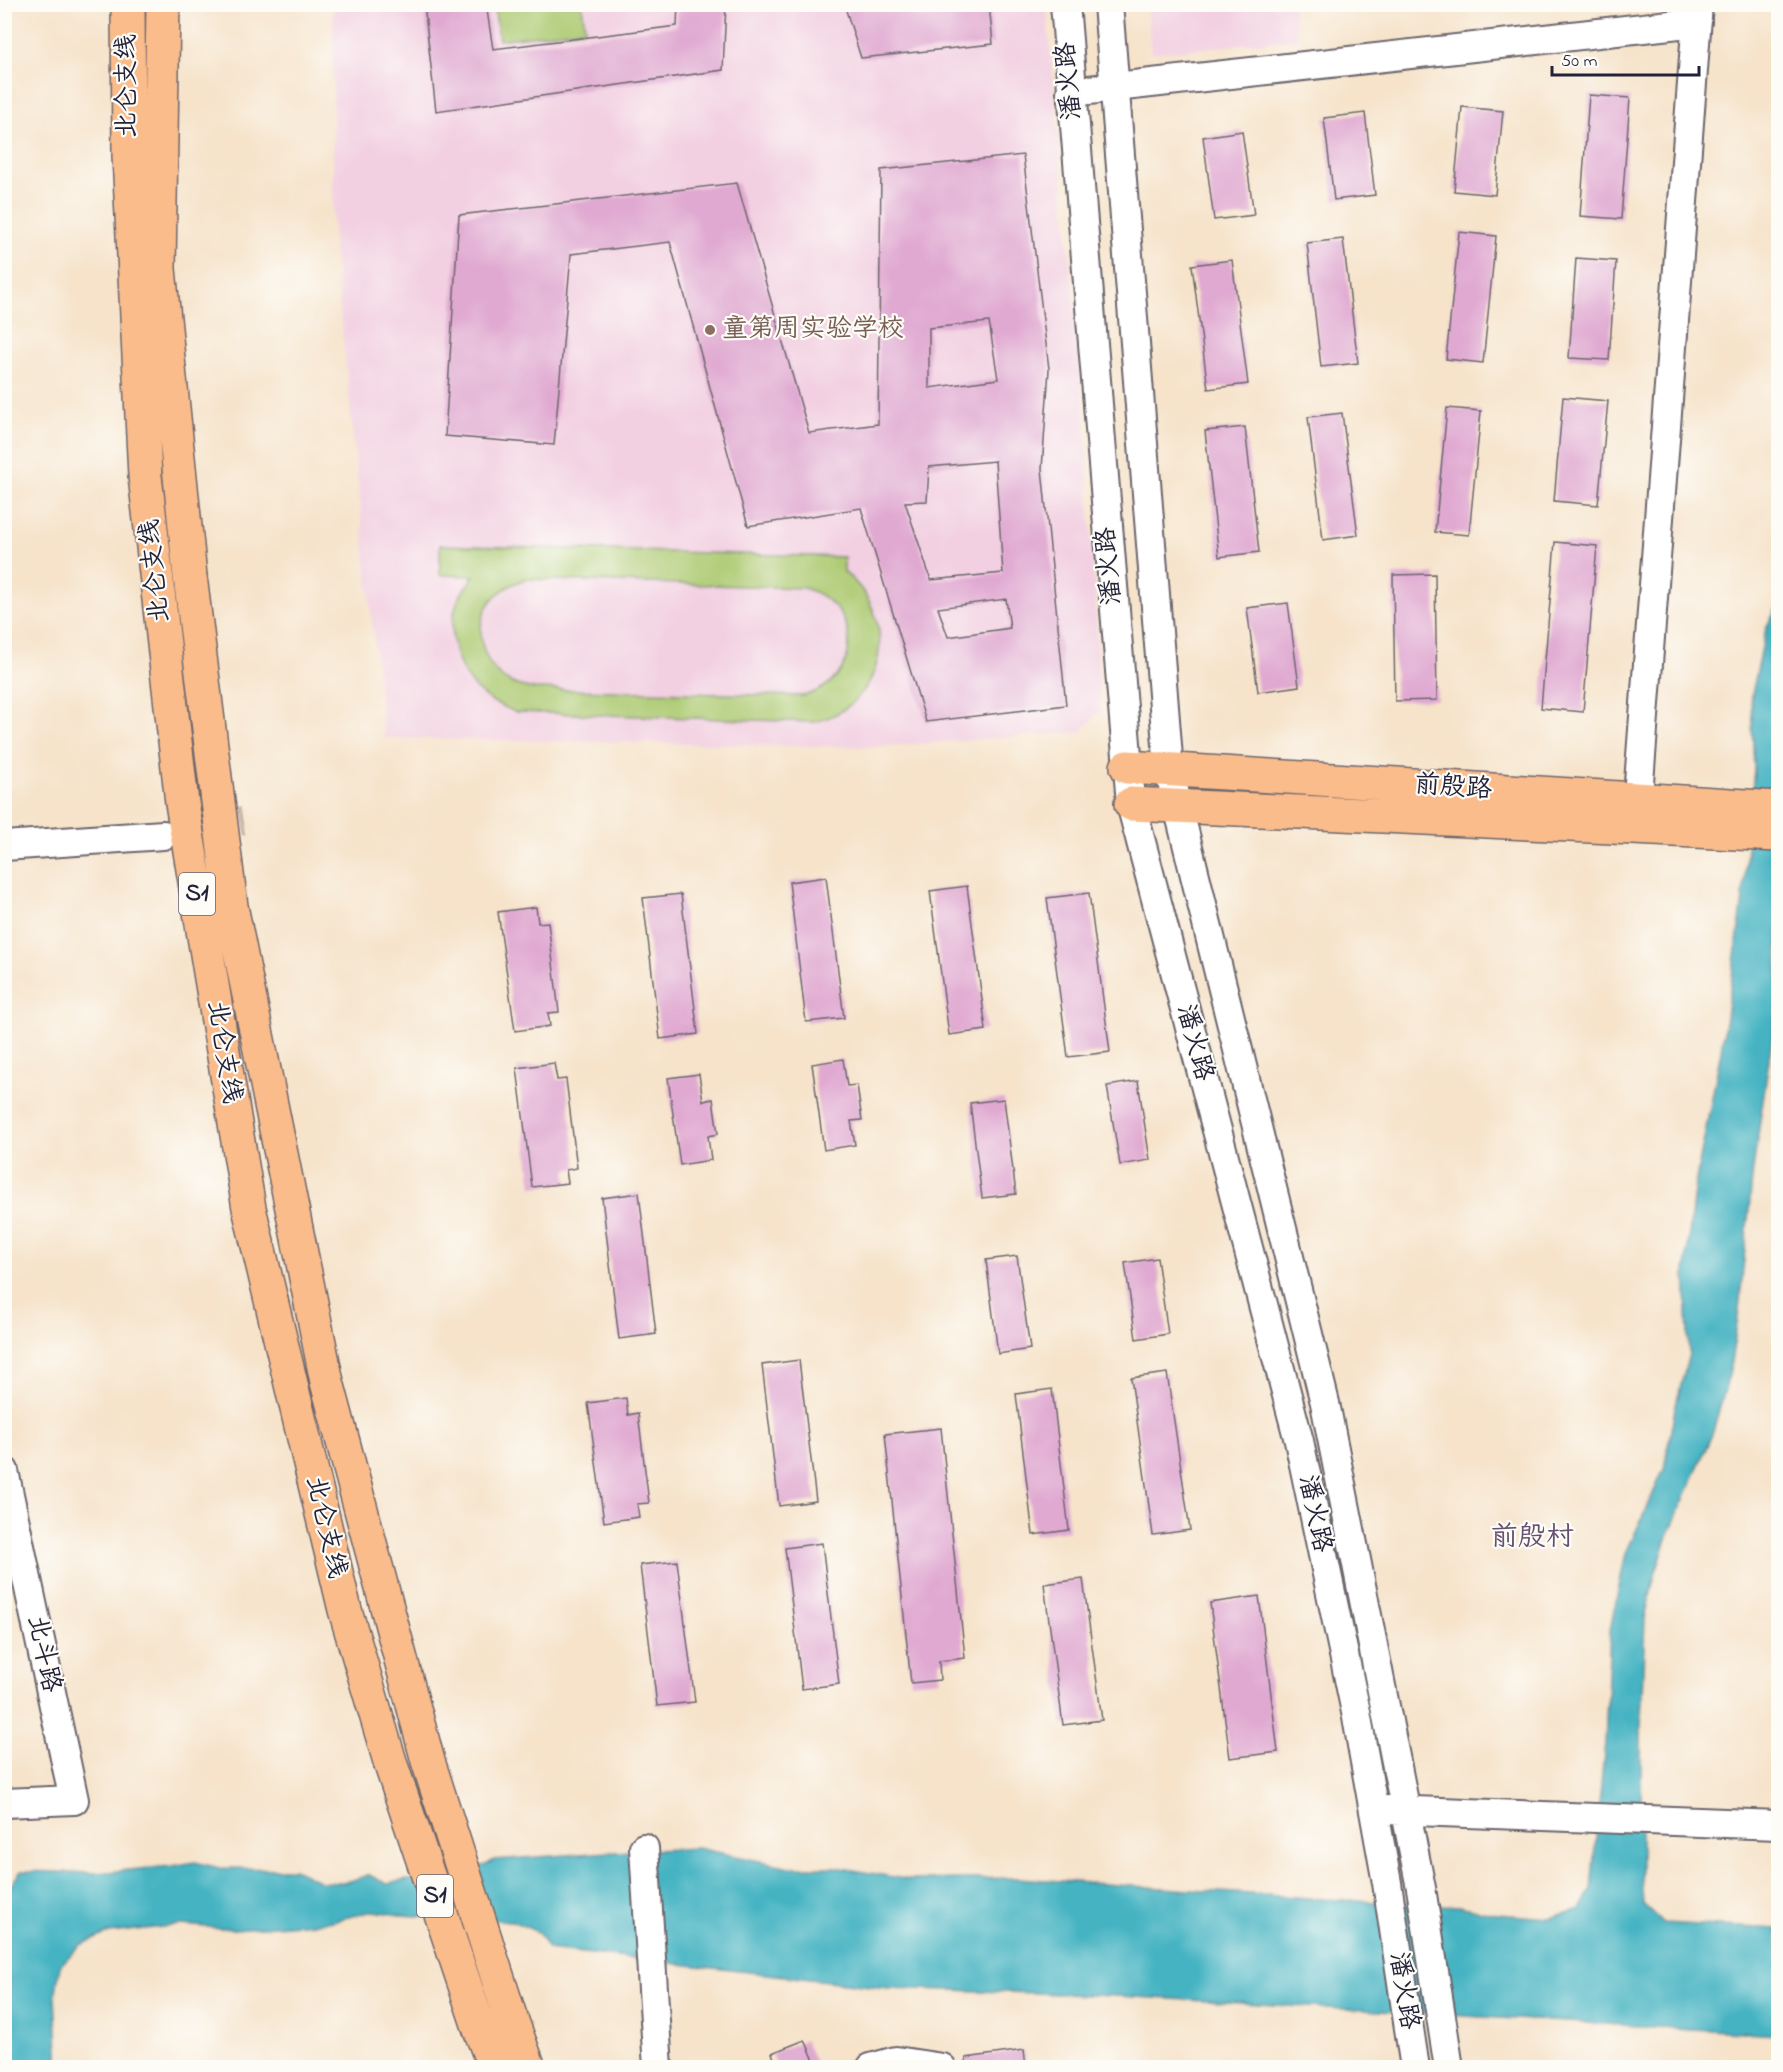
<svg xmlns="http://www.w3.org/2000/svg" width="1783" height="2072" font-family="'Indie Flower','LXGW WenKai TC',sans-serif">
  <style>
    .built { fill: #f2cfe1 }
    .green { fill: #abc970; stroke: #667656; stroke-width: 1.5; fill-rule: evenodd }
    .water { fill: #45b3c2; stroke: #346a7e; stroke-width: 1.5 }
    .building { fill: #e0a9d1; fill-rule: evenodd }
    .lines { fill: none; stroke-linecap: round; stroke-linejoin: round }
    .minor-tunnel { stroke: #ccbcad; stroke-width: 28; stroke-dasharray: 28 14; stroke-linecap: butt }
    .minor-casing { stroke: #6c666d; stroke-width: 32 }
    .major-casing { stroke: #6c666d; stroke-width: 36 }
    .highway-casing { stroke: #6c666d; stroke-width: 36 }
    .minor { stroke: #fff; stroke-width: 28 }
    .major { stroke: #fabc8b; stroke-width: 33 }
    .highway { stroke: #fabc8b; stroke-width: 33 }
    .education-dot { fill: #8d6e63; stroke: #fdfcf7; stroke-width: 2 }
    .labels { text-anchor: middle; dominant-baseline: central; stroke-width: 4.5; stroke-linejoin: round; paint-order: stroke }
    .shield { fill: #fdfcf7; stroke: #646373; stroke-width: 1.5 }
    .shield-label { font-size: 24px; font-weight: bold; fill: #22223b }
    .street-label { font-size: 26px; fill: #22223b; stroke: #fdfcf7 }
    .education-label { font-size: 26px; fill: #785e54; stroke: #fdfcf7; text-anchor: start }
    .quarter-label { font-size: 28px; fill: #645170; stroke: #fdfcf7 }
  </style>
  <rect width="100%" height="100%" fill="#fdfcf7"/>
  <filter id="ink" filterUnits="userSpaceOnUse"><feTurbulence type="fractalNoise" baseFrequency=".0167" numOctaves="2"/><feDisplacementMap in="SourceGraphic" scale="12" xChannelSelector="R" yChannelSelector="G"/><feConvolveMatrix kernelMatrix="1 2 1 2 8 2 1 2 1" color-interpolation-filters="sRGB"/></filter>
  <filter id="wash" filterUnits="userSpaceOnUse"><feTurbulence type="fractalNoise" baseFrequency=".008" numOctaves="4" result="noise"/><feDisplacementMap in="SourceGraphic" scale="24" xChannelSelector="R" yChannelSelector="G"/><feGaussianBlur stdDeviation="1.35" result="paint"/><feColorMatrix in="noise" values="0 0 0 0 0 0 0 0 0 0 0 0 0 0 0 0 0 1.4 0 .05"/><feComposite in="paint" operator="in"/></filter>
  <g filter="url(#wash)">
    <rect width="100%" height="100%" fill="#f6e3ca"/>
    <path class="built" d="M333,5H1046L1085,419L1099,674L1100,711L1081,732L872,747L384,738L333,241Z
      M1147,5H1293L1297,39L1151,53Z"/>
    <path class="green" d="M494,5H582L585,29L499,40Z
      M440,545L844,557V572C902,617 887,705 814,722L515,712C507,708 498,705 490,700C458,680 444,635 458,600C462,591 468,584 474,576L440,575ZM525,579L804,588C864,606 864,681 803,696L535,689C529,688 523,687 517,685C488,676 473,638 485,611C492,594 509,585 525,579Z"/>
    <path class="water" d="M1778,606V998L1753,1169L1739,1310L1729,1375L1713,1432L1668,1536L1655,1574L1645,1619L1641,1722V1874L1643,1904L1663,1923L1778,1929V2034L1118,1996L888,1988L548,1949L538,1932L512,1921L400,1915L373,1911L328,1922L234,1929L181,1925L109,1933L80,1945L60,1966L55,1998L59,2067H13L5,1913L9,1887L21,1871L96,1873L172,1866L195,1862L220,1868L294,1869L321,1882L343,1883L369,1875L387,1884L486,1865L494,1860L594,1853L697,1848L790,1867H836L910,1880L1017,1878L1323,1899L1459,1906L1497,1914L1550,1918L1580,1909L1591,1889L1605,1743L1610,1630L1626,1553L1664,1469L1675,1408L1689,1354L1685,1273L1694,1190L1721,1051L1742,907L1754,769L1751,699L1766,628Z"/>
    <g id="blocks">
      <path class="building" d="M424,4H486L493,49L677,26L678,4H726L723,70L436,111Z
        M844,4H989L993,44L861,58Z
        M1589,95L1630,98L1621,219L1580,216Z
        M1462,107L1503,111L1495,195L1454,191Z
        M1365,113L1375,195L1334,200L1324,118Z
        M1242,131L1254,215L1214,220L1203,137Z
        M1023,155L1049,369L1042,469L1066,705L926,722L861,508L748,526L670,242L571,254L554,445L445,436L459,215L737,183L809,433L878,424L881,170ZM989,322L998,379L929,388V328ZM995,461L1003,573L931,580L905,502L927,501L929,467ZM1006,599L1010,628L948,637L938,608Z
        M1459,232L1496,236L1483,363L1446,359Z
        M1343,239L1358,363L1321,367L1307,243Z
        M1576,258L1616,261L1609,360L1569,358Z
        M1232,260L1248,384L1208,389L1192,265Z
        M1563,397L1608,401L1598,505L1554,501Z
        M1447,408L1481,411L1469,535L1435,532Z
        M1342,413L1358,535L1323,540L1308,417Z
        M1245,427L1259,552L1219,557L1205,431Z
        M1555,542L1597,546L1583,712L1541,708Z
        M1435,574L1437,700L1395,701L1393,575Z
        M1288,603L1299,686L1258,692L1247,608Z
        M826,877L844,1018L806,1022L789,882Z
        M967,886L986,1030L949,1035L930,891Z
        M1089,893L1110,1052L1068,1057L1047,898Z
        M681,894L698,1034L660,1039L643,898Z
        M536,907L538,923L548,922L559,1012L548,1013L550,1026L515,1031L498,912Z
        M843,1059L847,1086L857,1085L862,1120L851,1121L855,1145L824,1150L812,1064Z
        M554,1063L557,1080L566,1079L577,1168L566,1170L568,1183L532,1187L517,1068Z
        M699,1074L703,1101L713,1099L718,1134L708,1136L711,1160L680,1165L668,1078Z
        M1138,1081L1150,1160L1120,1165L1107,1086Z
        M1004,1099L1016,1194L982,1198L970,1103Z
        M639,1193L656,1334L619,1339L602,1198Z
        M1017,1256L1030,1349L998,1354L986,1260Z
        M1157,1258L1168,1334L1136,1339L1125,1263Z
        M799,1360L816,1501L779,1506L762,1365Z
        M1167,1373L1190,1530L1153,1535L1131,1378Z
        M1052,1389L1069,1530L1033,1535L1016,1394Z
        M626,1398L628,1415L638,1413L649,1503L637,1504L639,1517L604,1522L588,1403Z
        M941,1428L965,1658L939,1661L940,1680L911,1683L885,1434Z
        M822,1543L839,1684L802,1689L785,1548Z
        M677,1561L695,1702L657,1706L640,1565Z
        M1083,1579L1102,1720L1063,1725L1044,1584Z
        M1259,1596L1278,1752L1230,1758L1210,1603Z
        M805,2040L817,2067H777L772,2053Z
        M1024,2050L1026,2067H967L966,2058Z"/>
    </g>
  </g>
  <g filter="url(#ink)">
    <use href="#blocks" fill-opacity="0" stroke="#6c666d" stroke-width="1.5"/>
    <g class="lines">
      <path class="minor-tunnel" d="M198,829L243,821"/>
      <g class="minor-casing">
        <path id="minor" d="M1065,4L1131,804L1299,1441L1356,1712L1387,1883L1415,2068
          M1108,4L1169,770L1325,1403L1421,1888L1449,2068
          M1071,92L1697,22
          M1636,822L1698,4
          M4,846L163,835
          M4,1471L74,1800L4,1803
          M1388,1810L1778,1825
          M644,1848L658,2068
          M871,2068L896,2061L942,2068"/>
      </g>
      <g class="major-casing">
        <path id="major" d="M1127,767L1778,808
          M1131,804L1778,835"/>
      </g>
      <g class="highway-casing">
        <path id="highway" d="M128,4L129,156L145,476L182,803L249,1208L345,1610L391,1765L479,2027L495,2068
          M163,4L159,269L190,576L231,906L327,1382L428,1761L510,2016L529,2068"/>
      </g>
      <use href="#minor" class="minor"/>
      <use href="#major" class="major"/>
      <use href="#highway" class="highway"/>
    </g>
  </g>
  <circle class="education-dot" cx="710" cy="330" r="6"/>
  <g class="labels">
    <g class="shield">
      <rect x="179" y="873" width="36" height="42" rx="4.5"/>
      <rect x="417" y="1875" width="36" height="42" rx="4.5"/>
    </g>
    <g class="shield-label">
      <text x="197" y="894">S1</text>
      <text x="435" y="1896">S1</text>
    </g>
    <g class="street-label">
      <text transform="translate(1070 81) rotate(-95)">潘火路</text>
      <text transform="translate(128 86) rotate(-90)">北仑支线</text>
      <text transform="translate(1110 566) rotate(-95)">潘火路</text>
      <text transform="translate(156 571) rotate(-96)">北仑支线</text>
      <text transform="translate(1453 788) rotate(4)">前殷路</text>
      <text transform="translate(1194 1043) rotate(75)">潘火路</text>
      <text transform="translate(223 1052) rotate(81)">北仑支线</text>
      <text transform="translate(1314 1514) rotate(78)">潘火路</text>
      <text transform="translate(325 1527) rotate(77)">北仑支线</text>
      <text transform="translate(43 1654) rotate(78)">北斗路</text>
      <text transform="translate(1403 1991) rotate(81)">潘火路</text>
    </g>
    <g class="education-label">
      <text x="722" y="330">童第周实验学校</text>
    </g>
    <g class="quarter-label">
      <text x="1532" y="1538">前殷村</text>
    </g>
  </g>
  <rect width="1783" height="2072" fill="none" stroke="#fdfcf7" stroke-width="24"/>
  <path d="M1552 66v9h147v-9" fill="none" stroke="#22223b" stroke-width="3"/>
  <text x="1561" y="66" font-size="18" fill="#22223b" stroke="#fdfcf7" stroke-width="4.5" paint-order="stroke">50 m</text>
</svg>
